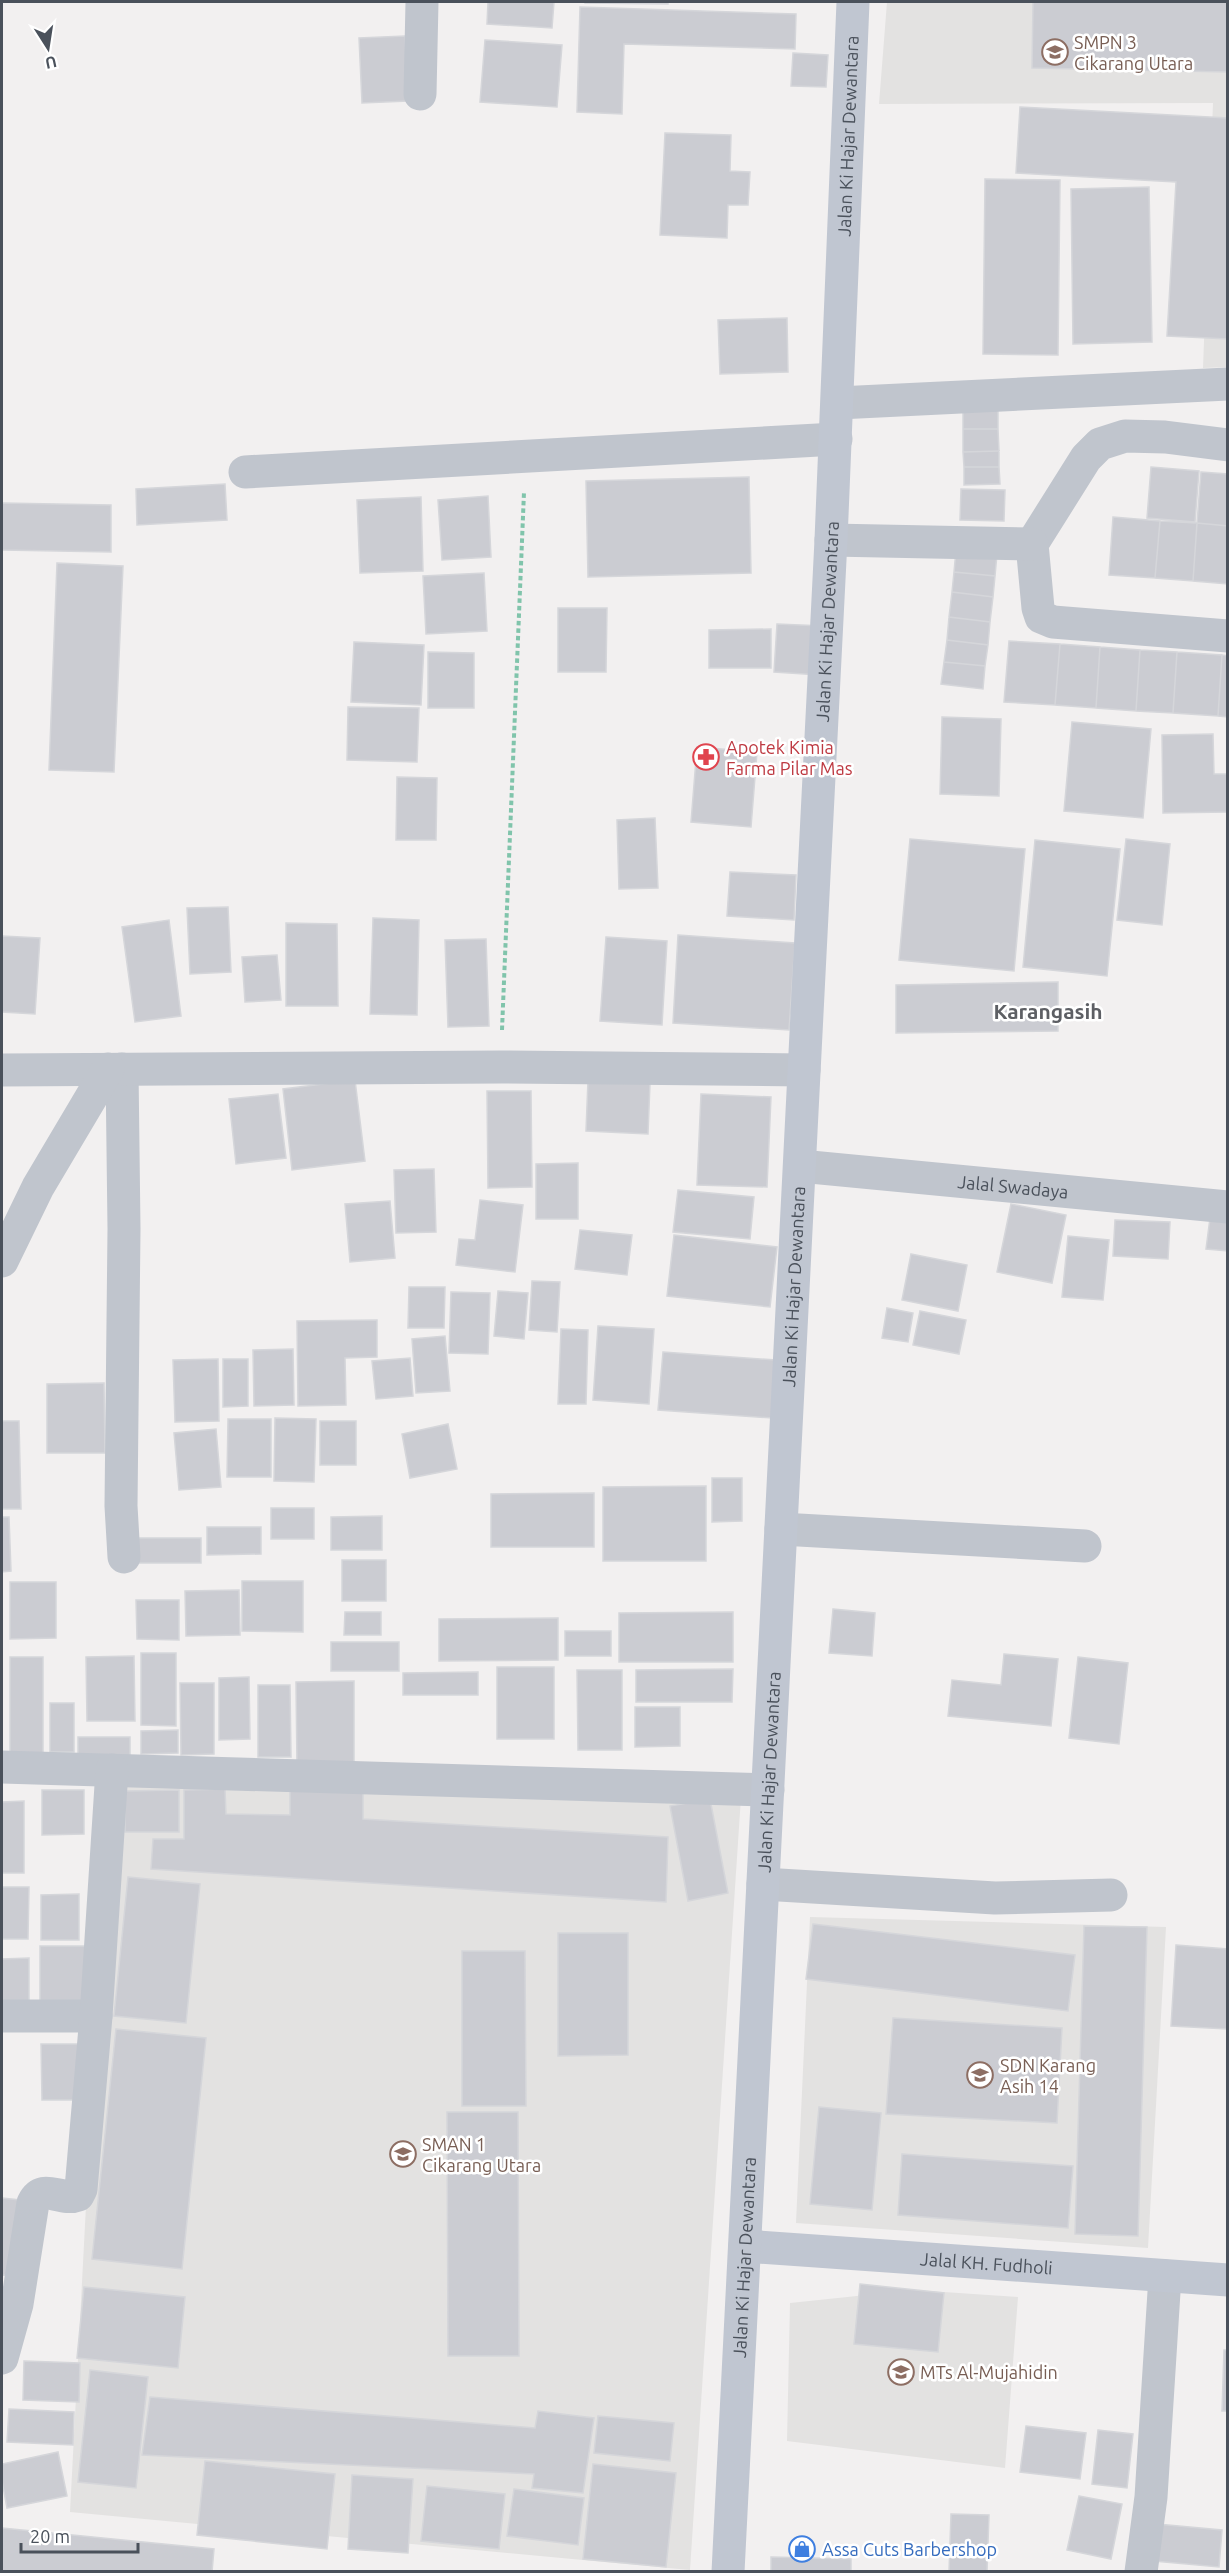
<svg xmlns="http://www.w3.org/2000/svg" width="1229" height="2573" font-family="Ubuntu,sans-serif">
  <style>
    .education { fill: #e3e2e1 }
    .building { fill: #cbccd2; stroke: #d5d6da; stroke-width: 1.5 }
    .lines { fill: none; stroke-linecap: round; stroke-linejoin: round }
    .path { stroke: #80c4ab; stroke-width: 4; stroke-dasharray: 4.5 3; stroke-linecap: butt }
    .street { stroke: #c0c5cd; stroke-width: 33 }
    .secondary { stroke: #c0c6d1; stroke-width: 33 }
    .labels { text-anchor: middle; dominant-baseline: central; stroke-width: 5; stroke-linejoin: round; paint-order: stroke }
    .education-label { font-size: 18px; fill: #785e54; stroke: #fff; text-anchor: start }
    .street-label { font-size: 18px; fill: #4a515b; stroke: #fff }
    .health-label { font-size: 18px; fill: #be3a42; stroke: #fff; text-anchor: start }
    .shop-label { font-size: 18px; fill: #366cbe; stroke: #fff; text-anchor: start }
    .quarter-label { font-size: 21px; font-weight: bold; fill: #5d5f64; stroke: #fff }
  </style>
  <rect width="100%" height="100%" fill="#f2f0f0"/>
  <path class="education" d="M887,2H1227V367L1203,368L1213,103L879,104Z
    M108,1785L741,1797L690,2570L70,2512Z
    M810,1917L1166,1927L1148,2248L796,2223Z
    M914,2290L1018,2297L1005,2468L787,2441L790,2303Z"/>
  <path class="building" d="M488,2H554L552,28L487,24Z
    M585,2H668V4L585,3Z
    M1033,2H1228V72L1032,68Z
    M580,7L796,14L795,49L624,44L622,114L577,112Z
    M405,36L408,101L362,103L359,38Z
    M485,40L562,45L557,107L480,102Z
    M793,53L828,55L826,87L791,86Z
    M1020,107L1228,118V339L1167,336L1176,182L1016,173Z
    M665,133L731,135L730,171L750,172L748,205H728L727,238L660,235Z
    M985,179L1060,180L1058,355L983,354Z
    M1149,187L1152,342L1073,344L1071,189Z
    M787,318L788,372L720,374L718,320Z
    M998,408V429H963V409Z
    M963,429H998L999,451L963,452Z
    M999,451V467H964L963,452Z
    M964,467H999L1000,484L964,485Z
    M1151,467L1199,471L1195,522L1147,518Z
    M1201,472L1228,474V526L1197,523Z
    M749,477L751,573L588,577L586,481Z
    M225,484L227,520L137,525L136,489Z
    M961,489L1005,490L1004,521L960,520Z
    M488,496L491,557L442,560L438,500Z
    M421,497L423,571L360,573L357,500Z
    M2,503L111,505V552L2,550Z
    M1113,517L1160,521L1155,578L1109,575Z
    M1160,521L1197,523L1193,581L1155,578Z
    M1197,523L1228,526V584L1193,581Z
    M956,550L997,554L995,576L954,572Z
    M57,563L123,566L114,772L49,770Z
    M954,572L995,576L993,597L952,592Z
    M484,573L487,631L426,634L423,576Z
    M952,592L993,597L990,622L949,617Z
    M558,608H607L606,672H558Z
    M949,617L990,622L988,645L947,640Z
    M777,624L823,626L819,675L774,672Z
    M771,629V668H709V630Z
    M947,640L988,645L985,666L944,662Z
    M1009,641L1060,644L1055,705L1004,702Z
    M354,642L424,645L421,705L351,702Z
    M1060,644L1100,647L1096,708L1055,705Z
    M1100,647L1140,650L1136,711L1096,708Z
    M1140,650L1177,652L1173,713L1136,711Z
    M428,652L474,653V708H428Z
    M1177,652L1222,655L1218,716L1173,713Z
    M1222,655L1228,656V717L1218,716Z
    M944,662L985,666L983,689L941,684Z
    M348,707L419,708L417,762L347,760Z
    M942,717L1001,719L999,796L940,794Z
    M1072,722L1151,729L1143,818L1064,811Z
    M1213,734L1214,774H1228V812L1163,813L1162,735Z
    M697,747L757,752L751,827L691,822Z
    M397,777L437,778L436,840H396Z
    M655,818L658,888L619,889L617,820Z
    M910,839L1025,849L1014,971L899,960Z
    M1126,839L1170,844L1162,925L1117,920Z
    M1035,840L1120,849L1107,976L1023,967Z
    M730,872L796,875L794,920L727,916Z
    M228,907L231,972L190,974L187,908Z
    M373,918L419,920L417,1015L370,1014Z
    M169,920L181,1016L135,1022L122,927Z
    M286,923L337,924L338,1006H286Z
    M678,935L795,943L789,1030L673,1023Z
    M2,936L40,938L35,1014L2,1012Z
    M606,937L667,941L662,1025L600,1021Z
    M486,939L489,1026L448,1027L445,940Z
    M277,955L281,1000L245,1002L242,957Z
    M1058,982V1031L896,1033V985Z
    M355,1080L365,1161L292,1170L283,1089Z
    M588,1080L650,1083L648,1134L586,1131Z
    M487,1091H531L532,1187L488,1188Z
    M278,1094L286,1158L236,1164L229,1099Z
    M701,1094L771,1097L767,1187L697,1185Z
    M578,1163V1219H536V1164Z
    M434,1169L436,1232L396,1233L394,1170Z
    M678,1190L754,1197L750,1239L673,1232Z
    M480,1200L523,1205L515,1272L456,1265L459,1239L475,1240Z
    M390,1201L395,1258L350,1262L345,1204Z
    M1011,1204L1066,1215L1052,1283L997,1272Z
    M1210,1218L1228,1220V1251L1206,1249Z
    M1115,1220L1170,1222L1168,1259L1113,1256Z
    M580,1230L632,1235L627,1275L575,1269Z
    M674,1235L777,1247L770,1307L667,1296Z
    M1068,1236L1109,1240L1103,1300L1062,1297Z
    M911,1254L967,1265L958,1311L902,1300Z
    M532,1281L560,1282L557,1332L529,1330Z
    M409,1287H445L444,1328H408Z
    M498,1291L528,1293L524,1339L494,1336Z
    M451,1292L490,1293L488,1354L449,1353Z
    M887,1308L913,1313L908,1342L882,1338Z
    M920,1311L966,1320L959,1354L913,1345Z
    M377,1320V1357L345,1358L346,1405L298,1406L297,1321Z
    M598,1326L654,1329L649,1404L593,1400Z
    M561,1329L588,1330L586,1404H558Z
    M445,1336L450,1391L416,1393L412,1339Z
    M293,1349L294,1405L254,1406L253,1350Z
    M663,1352L776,1360L772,1418L658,1410Z
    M410,1358L413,1396L376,1399L372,1361Z
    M218,1359L219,1421L175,1422L173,1360Z
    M223,1359H248V1406L223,1407Z
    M104,1383L105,1453H47V1384Z
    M275,1418L316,1419L314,1482L274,1481Z
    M228,1419H271V1477H227Z
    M2,1421H19L21,1509H2Z
    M320,1421H356V1465H320Z
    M448,1424L457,1469L410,1478L402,1434Z
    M216,1429L221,1487L179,1490L174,1433Z
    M712,1478H742V1521L712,1522Z
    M706,1486V1561H603V1487Z
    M594,1493V1547H491V1494Z
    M271,1508H314V1539H271Z
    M382,1516V1550H331V1517Z
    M2,1517H9L11,1571L2,1572Z
    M207,1527H261V1554L207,1555Z
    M135,1538H201V1563H135Z
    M342,1560H386V1601H342Z
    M242,1581H303V1632L242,1631Z
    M10,1582H56V1638L10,1639Z
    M239,1590L240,1635L186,1636L185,1591Z
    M136,1600H179V1640L137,1639Z
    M833,1609L875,1613L872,1656L829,1653Z
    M345,1612H381V1635H344Z
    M733,1612V1662H619V1613Z
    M558,1618V1660L439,1661V1619Z
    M565,1631H611V1656H565Z
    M331,1642H399V1671H331Z
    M141,1653H176V1726L141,1725Z
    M1004,1654L1058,1659L1051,1726L948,1716L952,1680L1001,1685Z
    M134,1656L135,1721H87L86,1657Z
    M10,1657H43V1754H10Z
    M1078,1657L1128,1663L1119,1744L1069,1738Z
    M497,1667H554V1739H497Z
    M733,1669L732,1702H636V1670Z
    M577,1670H622V1750H578Z
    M478,1672V1695H403V1673Z
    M249,1677L250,1739L219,1740V1678Z
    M354,1681V1766L297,1767L296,1682Z
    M180,1683H214V1754L181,1755Z
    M258,1685H290L291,1757H258Z
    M50,1703H74V1752H50Z
    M635,1707H680V1746L635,1747Z
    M178,1730V1753L141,1754V1731Z
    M78,1737H130V1768L78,1769Z
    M225,1789L226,1814L290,1815V1790L363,1789V1819L668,1837L666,1902L151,1869L153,1839H184V1790Z
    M42,1790H84V1834L42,1835Z
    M179,1790V1832H125V1791Z
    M710,1799L728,1893L688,1901L670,1806Z
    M24,1801V1873H2V1802Z
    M128,1877L200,1884L186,2023L114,2016Z
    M2,1887H29L28,1939H2Z
    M79,1894V1940H41V1895Z
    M813,1924L1075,1955L1068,2011L806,1979Z
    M1084,1926L1147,1927L1138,2236L1075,2234Z
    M558,1933H628V2055L558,2056Z
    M1176,1945L1228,1949L1227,2029L1171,2026Z
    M40,1946H87L88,2007H40Z
    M462,1951H525L526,2106H462Z
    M29,1958V2003H2V1959Z
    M893,2018L1062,2028L1057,2123L886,2114Z
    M116,2029L206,2038L182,2269L92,2259Z
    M41,2044H81V2100H42Z
    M819,2107L881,2113L872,2210L810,2204Z
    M447,2112H518L519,2356H448Z
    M902,2154L1073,2166L1068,2228L898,2215Z
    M2,2198L20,2200L12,2276L2,2275Z
    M860,2284L944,2293L938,2352L854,2344Z
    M84,2287L185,2297L178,2368L77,2358Z
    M1224,2350H1228V2411H1222Z
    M24,2361L80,2363L79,2402L23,2400Z
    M90,2370L148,2377L136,2488L78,2482Z
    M150,2397L535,2428L538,2411L594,2418L583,2493L532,2488L534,2474L142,2455Z
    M9,2409L74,2412L73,2445L7,2442Z
    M598,2416L674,2423L670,2461L594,2453Z
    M1026,2426L1086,2433L1080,2479L1020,2472Z
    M1098,2430L1133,2434L1127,2488L1092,2484Z
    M58,2452L67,2496L7,2508L2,2481V2464Z
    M205,2461L335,2474L327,2549L197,2535Z
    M593,2464L676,2473L666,2567L583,2559Z
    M352,2475L413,2479L408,2553L348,2549Z
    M427,2486L505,2494L499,2549L421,2541Z
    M514,2489L584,2498L578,2545L507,2536Z
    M1079,2496L1122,2504L1111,2559L1067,2550Z
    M951,2514L989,2515L987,2572H949Z
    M1157,2524L1222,2530L1219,2567L1154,2561Z
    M2,2528L214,2549L212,2572H2Z
    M771,2557L851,2559V2572H771Z"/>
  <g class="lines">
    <path class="path" d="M502,1030L524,492"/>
    <g class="street">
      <path d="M420,94L422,2"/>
      <path d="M838,403L1228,384"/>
      <path d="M1228,445L1165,437L1125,436L1100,444L1086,458L1032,544L1038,608L1041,617L1053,622L1228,636"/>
      <path d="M245,472L836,439"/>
      <path d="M831,540L1032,544"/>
      <path d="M122,1069L124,1229L121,1506L124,1557"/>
      <path d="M2,1070L501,1067L804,1070"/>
      <path id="s1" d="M800,1166L1228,1207"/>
      <path d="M2,1261L38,1187L108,1069"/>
      <path d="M781,1529L1085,1546"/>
      <path d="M2,1767L768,1790"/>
      <path d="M763,1884L995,1898L1111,1895"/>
      <path d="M2,2016H96"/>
      <path d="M2,2358L17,2304L33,2203C43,2182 60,2202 78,2195L81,2189L96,2016L112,1770"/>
      <path d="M1141,2572L1151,2497L1165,2276"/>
    </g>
    <g class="secondary">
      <path id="s2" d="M745,2246L1228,2280"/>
      <path id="s3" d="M728,2572L831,540L853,2"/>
    </g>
  </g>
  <defs>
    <g id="school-ring" transform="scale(1.35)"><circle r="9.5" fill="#fff" stroke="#8d6e63" stroke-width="1.5"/><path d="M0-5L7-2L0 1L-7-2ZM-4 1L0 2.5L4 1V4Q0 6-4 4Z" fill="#8d6e63"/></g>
    <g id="pharmacy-ring" transform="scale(1.35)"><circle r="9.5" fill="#fff" stroke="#e0444e" stroke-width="1.5"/><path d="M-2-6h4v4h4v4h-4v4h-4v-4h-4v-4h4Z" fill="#e0444e"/></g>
    <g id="shop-ring" transform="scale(1.35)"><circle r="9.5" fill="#fff" stroke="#3f7fe0" stroke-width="1.5"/><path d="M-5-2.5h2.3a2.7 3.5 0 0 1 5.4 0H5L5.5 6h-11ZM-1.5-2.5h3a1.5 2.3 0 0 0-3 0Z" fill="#3f7fe0"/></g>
  </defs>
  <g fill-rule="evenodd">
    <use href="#school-ring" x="1055" y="52"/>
    <use href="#pharmacy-ring" x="706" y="757"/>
    <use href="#school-ring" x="980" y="2075"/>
    <use href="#school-ring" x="403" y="2154"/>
    <use href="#school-ring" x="901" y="2372"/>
    <use href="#shop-ring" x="802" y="2549"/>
  </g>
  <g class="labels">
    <g class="education-label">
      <text x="1074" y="42">SMPN 3<tspan x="1074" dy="21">Cikarang Utara</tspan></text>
      <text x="1000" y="2065">SDN Karang<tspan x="1000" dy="21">Asih 14</tspan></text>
      <text x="422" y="2144">SMAN 1<tspan x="422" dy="21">Cikarang Utara</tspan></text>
      <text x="920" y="2372">MTs Al-Mujahidin</text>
    </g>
    <g class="street-label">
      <text stroke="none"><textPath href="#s3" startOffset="2439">Jalan Ki Hajar Dewantara</textPath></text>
      <text stroke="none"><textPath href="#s3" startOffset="1953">Jalan Ki Hajar Dewantara</textPath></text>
      <text stroke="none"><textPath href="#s1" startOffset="214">Jalal Swadaya</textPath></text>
      <text stroke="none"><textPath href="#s3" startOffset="1287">Jalan Ki Hajar Dewantara</textPath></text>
      <text stroke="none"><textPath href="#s3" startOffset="801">Jalan Ki Hajar Dewantara</textPath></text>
      <text stroke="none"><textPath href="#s3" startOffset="315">Jalan Ki Hajar Dewantara</textPath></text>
      <text stroke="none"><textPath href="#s2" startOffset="242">Jalal KH. Fudholi</textPath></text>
    </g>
    <g class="health-label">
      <text x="726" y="747">Apotek Kimia<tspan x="726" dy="21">Farma Pilar Mas</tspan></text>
    </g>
    <g class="shop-label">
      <text x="822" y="2549">Assa Cuts Barbershop</text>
    </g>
    <g class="quarter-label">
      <text x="1048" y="1011">Karangasih</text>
    </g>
  </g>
  <rect width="1229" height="2573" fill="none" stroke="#4a515b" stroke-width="6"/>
  <g transform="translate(48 48) rotate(168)" stroke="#ffffff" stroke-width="4.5" paint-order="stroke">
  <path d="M0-4.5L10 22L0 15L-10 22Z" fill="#4a515b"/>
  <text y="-9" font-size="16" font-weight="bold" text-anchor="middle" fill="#4a515b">U</text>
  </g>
  <path d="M21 2543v9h117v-9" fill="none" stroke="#4a515b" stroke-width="3"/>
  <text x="30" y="2543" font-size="18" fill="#4a515b" stroke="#ffffff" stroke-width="4.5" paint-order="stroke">20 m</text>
</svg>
